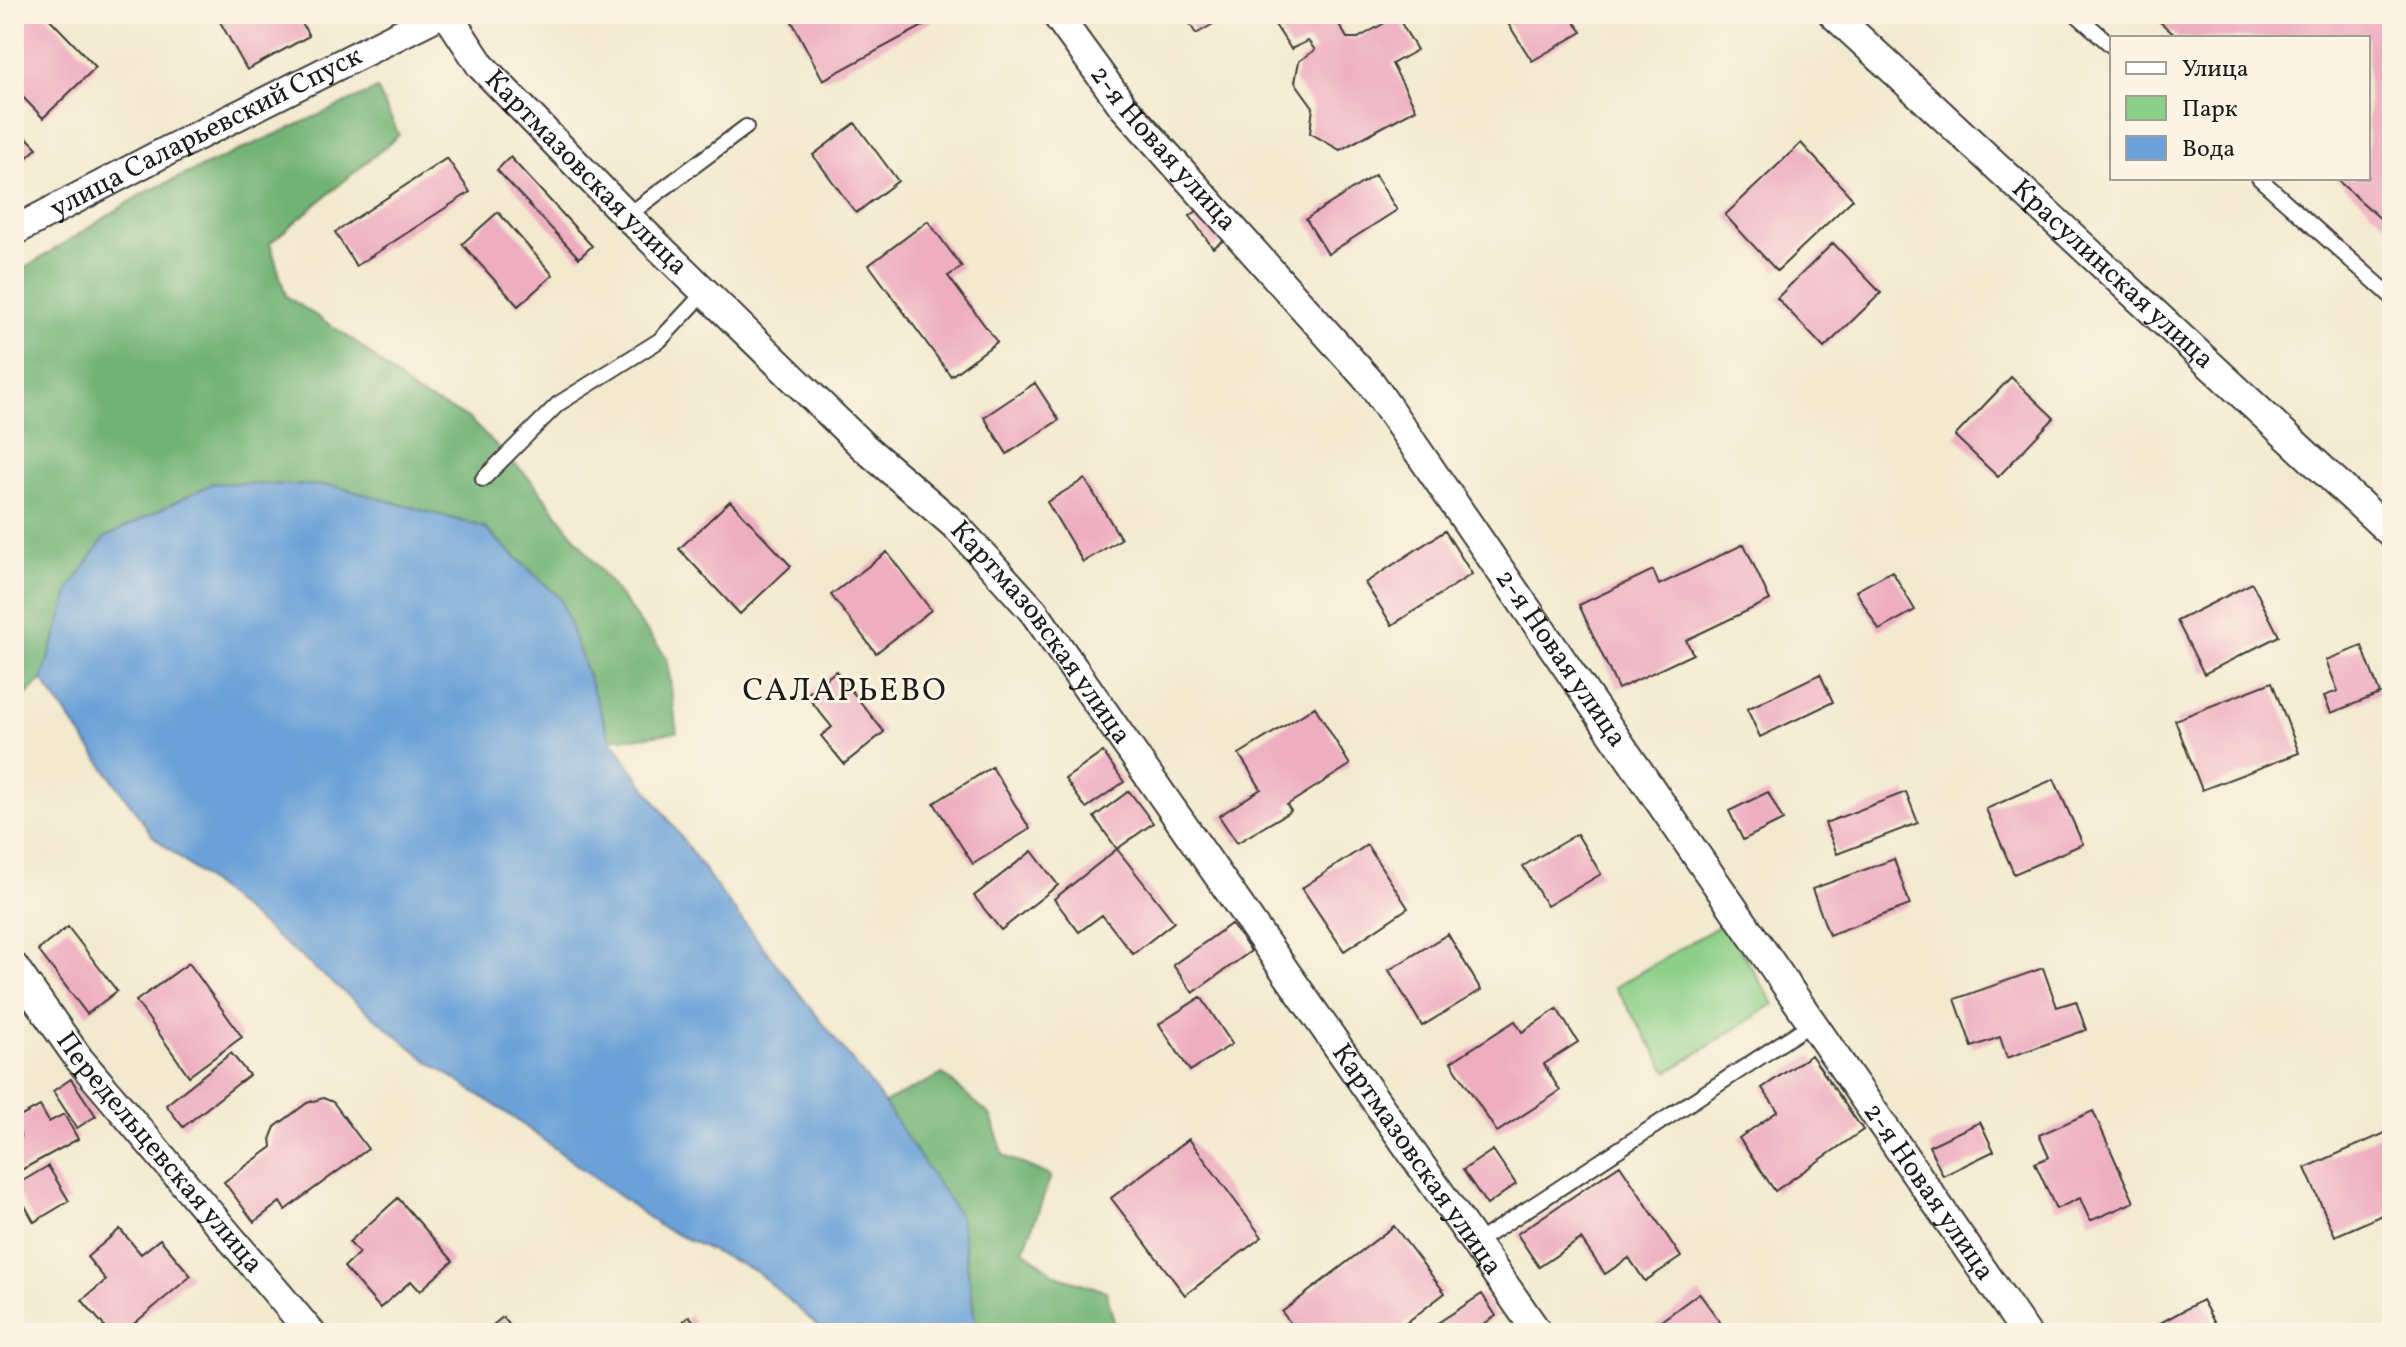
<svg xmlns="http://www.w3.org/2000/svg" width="2406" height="1347" font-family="Vollkorn,serif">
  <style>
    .green { fill: #8ccf88; stroke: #547652; stroke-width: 2 }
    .forest { fill: #71b274; stroke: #466748; stroke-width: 2 }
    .water { fill: #6ba1d8; stroke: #445e7a; stroke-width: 2 }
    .building { fill: #eeadc1 }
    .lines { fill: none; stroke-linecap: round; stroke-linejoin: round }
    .service-casing { stroke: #3c3b37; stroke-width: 18 }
    .minor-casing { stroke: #3c3b37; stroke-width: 32 }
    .service { stroke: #fff; stroke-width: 14 }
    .minor { stroke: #fff; stroke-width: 28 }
    .labels { text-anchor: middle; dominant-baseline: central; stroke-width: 6; stroke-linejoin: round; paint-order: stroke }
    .street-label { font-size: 28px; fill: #1c1c1c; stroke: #fcf5e5 }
    .quarter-label { font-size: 32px; letter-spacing: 2px; fill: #1c1c1c; stroke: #fcf5e5 }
  </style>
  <rect width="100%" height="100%" fill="#fcf5e5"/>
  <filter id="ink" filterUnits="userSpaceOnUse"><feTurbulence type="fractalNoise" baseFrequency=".0125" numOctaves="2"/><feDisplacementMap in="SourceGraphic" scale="16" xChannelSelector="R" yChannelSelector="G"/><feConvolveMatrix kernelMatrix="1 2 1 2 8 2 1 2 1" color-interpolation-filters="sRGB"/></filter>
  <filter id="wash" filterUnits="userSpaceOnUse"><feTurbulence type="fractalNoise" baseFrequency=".006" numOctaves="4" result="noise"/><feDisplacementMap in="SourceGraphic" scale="32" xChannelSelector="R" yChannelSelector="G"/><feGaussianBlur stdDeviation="1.8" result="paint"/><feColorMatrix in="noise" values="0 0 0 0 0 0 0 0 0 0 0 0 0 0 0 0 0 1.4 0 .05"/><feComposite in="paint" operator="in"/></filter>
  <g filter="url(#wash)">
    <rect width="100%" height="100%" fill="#f3e9cf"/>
    <path class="green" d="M1724,923L1774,1004L1668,1072L1615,987Z"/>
    <path class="forest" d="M377,89L399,135L270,243L286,296L356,342L415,393L467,417L533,482L667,658L677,732L634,738H610L560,598L484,527L334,486L213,483L71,587L42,680L14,706V275L144,193Z
      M943,1074L991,1116L1004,1156L1051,1176L1024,1250L1056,1275L1106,1291L1117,1333H977L960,1217L884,1103Z"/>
    <path class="water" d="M213,483L334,486L483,527L560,598L610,738L724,897L875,1090L960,1217L977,1333H826L757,1272L661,1227L511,1116L429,1062L153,836L42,680L71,587L104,538Z"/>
    <g id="blocks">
      <path class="building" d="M14,14H45L96,67L43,118L14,88Z
        M231,14H297L309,36L247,70L219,20Z
        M788,14H945L823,80Z
        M1184,14H1230L1196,34Z
        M1268,14H1347L1337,21L1347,38H1358L1397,16L1417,50L1392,64L1416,109L1340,150L1310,133L1313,107L1295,82L1299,61L1315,50L1308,41L1291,49Z
        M1502,14H1568L1582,32L1532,61Z
        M2151,14H2392V229L2335,178H2368V38H2178Z
        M855,123L898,181L856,213L813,155Z
        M14,124L37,148L14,170Z
        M1801,143L1853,199L1777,271L1725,215Z
        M510,157L592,246L579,258L497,170Z
        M447,158L470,192L356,266L335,232Z
        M1375,175L1397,210L1328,254L1306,219Z
        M1205,205L1228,237L1213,248L1190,216Z
        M498,212L553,275L518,306L462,244Z
        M928,221L962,267L948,276L997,342L951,376L869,265Z
        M1833,243L1881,293L1824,348L1777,298Z
        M2011,377L2054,418L1998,477L1955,436Z
        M1035,383L1059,420L1007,454L984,417Z
        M1085,479L1121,539L1083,562L1047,502Z
        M730,501L791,566L740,614L679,549Z
        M1445,531L1472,574L1392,625L1365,583Z
        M1744,544L1770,600L1686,640L1693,654L1618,689L1579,605L1653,570L1659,585Z
        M887,552L931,610L876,653L831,595Z
        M1892,571L1915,610L1879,630L1856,591Z
        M2252,583L2279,636L2204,674L2177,621Z
        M2362,646L2380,694L2331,713L2324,696L2338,691L2326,660Z
        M836,671L884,732L844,764L821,736L832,727L806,695Z
        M1820,674L1833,702L1760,737L1747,709Z
        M2272,682L2299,753L2202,790L2175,720Z
        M1315,707L1350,765L1287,805L1291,811L1237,843L1219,816L1261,789L1239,754Z
        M1103,752L1124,782L1086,808L1065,779Z
        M992,767L1030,829L973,864L934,803Z
        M2054,779L2083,844L2014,874L1986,809Z
        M1129,791L1153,823L1117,849L1094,817Z
        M1768,792L1783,820L1743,840L1729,811Z
        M1906,792L1918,823L1837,854L1825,823Z
        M1577,834L1601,874L1547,906L1523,866Z
        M1367,845L1408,908L1344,951L1302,888Z
        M1117,849L1174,922L1133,954L1102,915L1079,932L1054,899Z
        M1032,851L1058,885L1001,930L974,896Z
        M1894,859L1910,905L1829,935L1812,889Z
        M1231,924L1251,951L1193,993L1173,965Z
        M68,927L117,991L87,1014L38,950Z
        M1448,934L1481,990L1422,1026L1389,970Z
        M189,963L242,1037L189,1076L136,1001Z
        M2043,968L2057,1007L2076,1001L2086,1030L2007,1058L2000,1037L1972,1047L1955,999Z
        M1201,997L1232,1044L1190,1071L1159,1024Z
        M1557,1009L1578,1042L1544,1064L1560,1091L1497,1132L1451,1062L1515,1021L1522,1032Z
        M231,1053L249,1075L183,1127L166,1105Z
        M1811,1055L1863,1130L1775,1191L1739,1138L1778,1111L1762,1088Z
        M71,1079L96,1116L77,1128L53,1091Z
        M323,1098L333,1102L368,1149L285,1210L280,1202L254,1222L224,1182L272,1147L271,1137L275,1127L307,1103Z
        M40,1106L49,1122L64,1114L78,1139L14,1174V1141L21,1137L14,1120Z
        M2093,1111L2134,1202L2090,1221L2080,1198L2056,1209L2035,1163L2049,1157L2039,1135Z
        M1980,1122L1994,1151L1943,1176L1929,1146Z
        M2392,1130V1211L2335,1236L2305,1168Z
        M1189,1139L1262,1237L1185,1295L1111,1198Z
        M1493,1150L1516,1184L1487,1205L1463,1170Z
        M1620,1165L1681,1257L1645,1281L1629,1258L1605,1274L1581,1239L1539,1267L1517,1234Z
        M48,1166L69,1201L34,1222L14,1186Z
        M398,1198L453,1261L420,1291L411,1281L380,1308L344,1267L359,1253L349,1242Z
        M1394,1226L1445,1293L1393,1333H1298L1282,1312Z
        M120,1229L141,1254L160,1239L191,1276L123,1333H110L82,1300L106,1280L87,1257Z
        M1699,1293L1728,1333H1645Z
        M1482,1294L1496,1316L1470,1333H1429L1427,1330Z
        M2202,1300L2220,1333H2142Z
        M689,1316L704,1333H671Z
        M503,1317L516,1333H483Z"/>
    </g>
  </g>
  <g filter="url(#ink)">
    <use href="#blocks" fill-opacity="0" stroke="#3c3b37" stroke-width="2"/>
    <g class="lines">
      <g class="service-casing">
        <path id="service" d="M2076,14L2112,46
          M2259,178L2392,297
          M627,216L746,127
          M483,479L558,404L660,340L704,293
          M1474,1244L1812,1023
          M1150,1333L1157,1329"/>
      </g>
      <g class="minor-casing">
        <g id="minor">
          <path id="s1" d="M447,14L481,66L627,216L864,447L957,527L1034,612L1538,1333"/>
          <path id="s2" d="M1056,14L1123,106L1371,383L2026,1333"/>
          <path id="s3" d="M1833,14L2392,534"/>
          <path id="s4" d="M14,231L157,156L440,14"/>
          <path id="s5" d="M14,967L79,1059L311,1333"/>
        </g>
      </g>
      <use href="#service" class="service"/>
      <use href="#minor" class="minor"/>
    </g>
  </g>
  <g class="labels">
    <g class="street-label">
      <text stroke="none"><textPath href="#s4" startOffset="216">улица Саларьевский Спуск</textPath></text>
      <text stroke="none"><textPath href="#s2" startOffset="172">2-я Новая улица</textPath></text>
      <text stroke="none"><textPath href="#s1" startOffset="212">Картмазовская улица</textPath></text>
      <text stroke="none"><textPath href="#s3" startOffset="382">Красулинская улица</textPath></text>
      <text stroke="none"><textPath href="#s1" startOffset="860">Картмазовская улица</textPath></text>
      <text stroke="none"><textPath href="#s2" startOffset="820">2-я Новая улица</textPath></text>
      <text stroke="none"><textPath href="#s5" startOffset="236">Передельцевская улица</textPath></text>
      <text stroke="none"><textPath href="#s1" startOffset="1508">Картмазовская улица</textPath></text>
      <text stroke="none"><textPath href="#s2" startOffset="1468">2-я Новая улица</textPath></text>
    </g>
    <g class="quarter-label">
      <text x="845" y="692">САЛАРЬЕВО</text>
    </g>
  </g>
  <rect width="2406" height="1347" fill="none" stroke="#fcf5e5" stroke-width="48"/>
  <rect x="2110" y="36" width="260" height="144" fill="#fcf5e5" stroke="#a29e95" stroke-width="2"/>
  <rect x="2126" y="62" width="40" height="12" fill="#ffffff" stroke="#a29e95" stroke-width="2"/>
  <text x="2182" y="76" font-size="24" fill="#1c1c1c">Улица</text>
  <rect x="2126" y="96" width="40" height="24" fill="#8ccf88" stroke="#a29e95" stroke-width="2"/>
  <text x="2182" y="116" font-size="24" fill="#1c1c1c">Парк</text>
  <rect x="2126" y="136" width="40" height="24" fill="#6ba1d8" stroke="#a29e95" stroke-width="2"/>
  <text x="2182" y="156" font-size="24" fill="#1c1c1c">Вода</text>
</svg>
